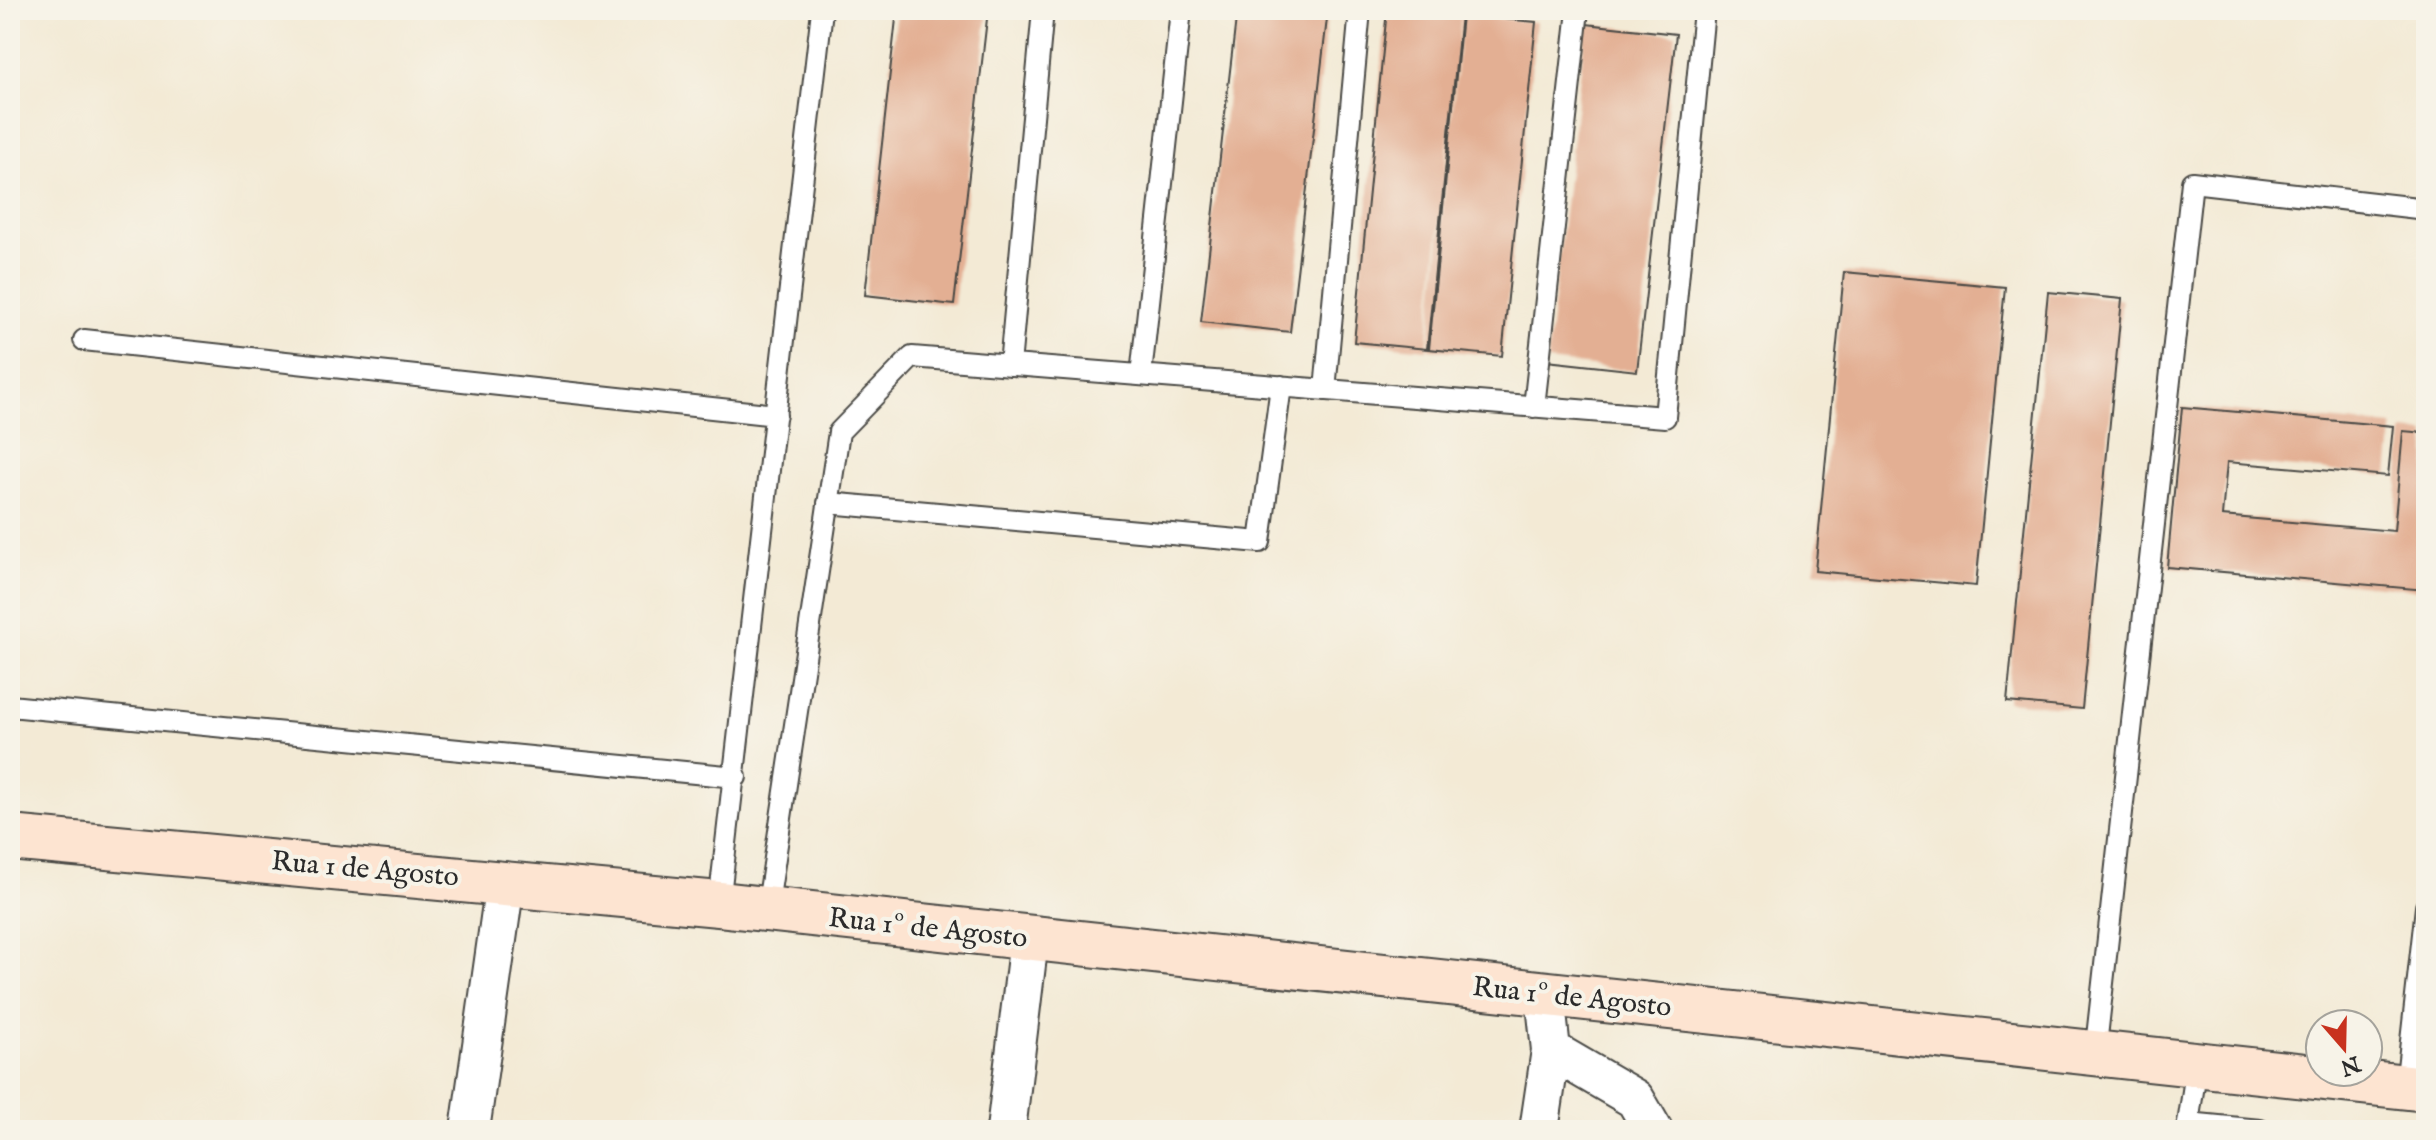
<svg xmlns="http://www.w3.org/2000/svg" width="2436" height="1140" font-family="'IM FELL English',serif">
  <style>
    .building { fill: #e3af93 }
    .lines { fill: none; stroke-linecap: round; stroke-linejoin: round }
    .lane-casing { stroke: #494844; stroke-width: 24 }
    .street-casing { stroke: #494844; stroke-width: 42 }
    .secondary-casing { stroke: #494844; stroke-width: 48 }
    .lane { stroke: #fff; stroke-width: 20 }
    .street { stroke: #fff; stroke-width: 38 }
    .secondary { stroke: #fde4d1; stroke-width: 44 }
    .labels { text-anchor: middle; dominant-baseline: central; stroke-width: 8; stroke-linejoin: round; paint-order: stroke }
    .street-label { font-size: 28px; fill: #2b2b2b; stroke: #f7f3e8 }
  </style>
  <rect width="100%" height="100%" fill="#f7f3e8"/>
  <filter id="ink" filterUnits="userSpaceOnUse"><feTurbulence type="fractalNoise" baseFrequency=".0125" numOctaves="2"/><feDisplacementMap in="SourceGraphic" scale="16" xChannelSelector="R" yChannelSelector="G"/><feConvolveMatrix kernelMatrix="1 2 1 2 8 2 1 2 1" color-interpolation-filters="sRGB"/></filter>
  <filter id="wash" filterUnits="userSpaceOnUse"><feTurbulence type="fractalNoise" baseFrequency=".006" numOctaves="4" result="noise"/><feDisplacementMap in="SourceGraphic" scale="32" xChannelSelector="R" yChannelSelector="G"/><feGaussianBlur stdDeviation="1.8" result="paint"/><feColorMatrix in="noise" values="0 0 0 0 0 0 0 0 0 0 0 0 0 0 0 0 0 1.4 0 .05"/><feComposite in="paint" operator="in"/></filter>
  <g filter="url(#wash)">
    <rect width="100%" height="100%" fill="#f3ead5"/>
    <g id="blocks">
      <path class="building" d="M897,10H988L954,305L865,295Z
        M1237,10H1328L1290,332L1201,322Z
        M1387,10L1461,15L1427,349L1354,342Z
        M1462,15L1536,22L1502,356L1429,349Z
        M1586,24L1676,34L1637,371L1547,361Z
        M1844,272L2005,287L1976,586L1815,571Z
        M2048,292L2122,299L2082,709L2007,702Z
        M2182,407L2393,426L2388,476L2227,462L2222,516L2394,531L2403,431L2426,433V590L2167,567Z"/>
    </g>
  </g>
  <g filter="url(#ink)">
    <use href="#blocks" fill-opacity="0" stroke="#494844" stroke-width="2"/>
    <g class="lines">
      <g class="lane-casing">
        <path id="lane" d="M84,340L776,415
          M1010,365L1043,10
          M1141,375L1181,10
          M1325,390L1360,10
          M1534,407L1578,10
          M828,503L1260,542L1281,386
          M10,706L736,777
          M719,904L822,10
          M767,911L839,432L912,357L1665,417L1704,10
          M2095,1055L2192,182L2426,209
          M2406,1086L2426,907
          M2188,1123L2260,1130
          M2187,1130L2197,1065"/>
      </g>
      <g class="street-casing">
        <path id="street" d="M1545,995L1551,1050L1635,1099L1653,1130
          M470,1130L505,883
          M1006,1130L1029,940
          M1539,1130L1551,1050"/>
      </g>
      <g class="secondary-casing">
        <path id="secondary" d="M10,838L719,904L2426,1089"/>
      </g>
      <use href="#lane" class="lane"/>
      <use href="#street" class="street"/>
      <use href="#secondary" class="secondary"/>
    </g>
  </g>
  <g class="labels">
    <g class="street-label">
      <text transform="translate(365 870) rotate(5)">Rua 1 de Agosto</text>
      <text transform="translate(928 929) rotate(6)">Rua 1º de Agosto</text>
      <text transform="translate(1572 998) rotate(6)">Rua 1º de Agosto</text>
    </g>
  </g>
  <rect width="2436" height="1140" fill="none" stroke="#f7f3e8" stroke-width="40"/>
  <g transform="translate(2344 1048) rotate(160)"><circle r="38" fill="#f7f3e8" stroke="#a5a39c" stroke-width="2"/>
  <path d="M0-6L14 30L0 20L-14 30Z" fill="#c8321e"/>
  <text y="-12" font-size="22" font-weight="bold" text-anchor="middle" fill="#2b2b2b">N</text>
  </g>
</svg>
